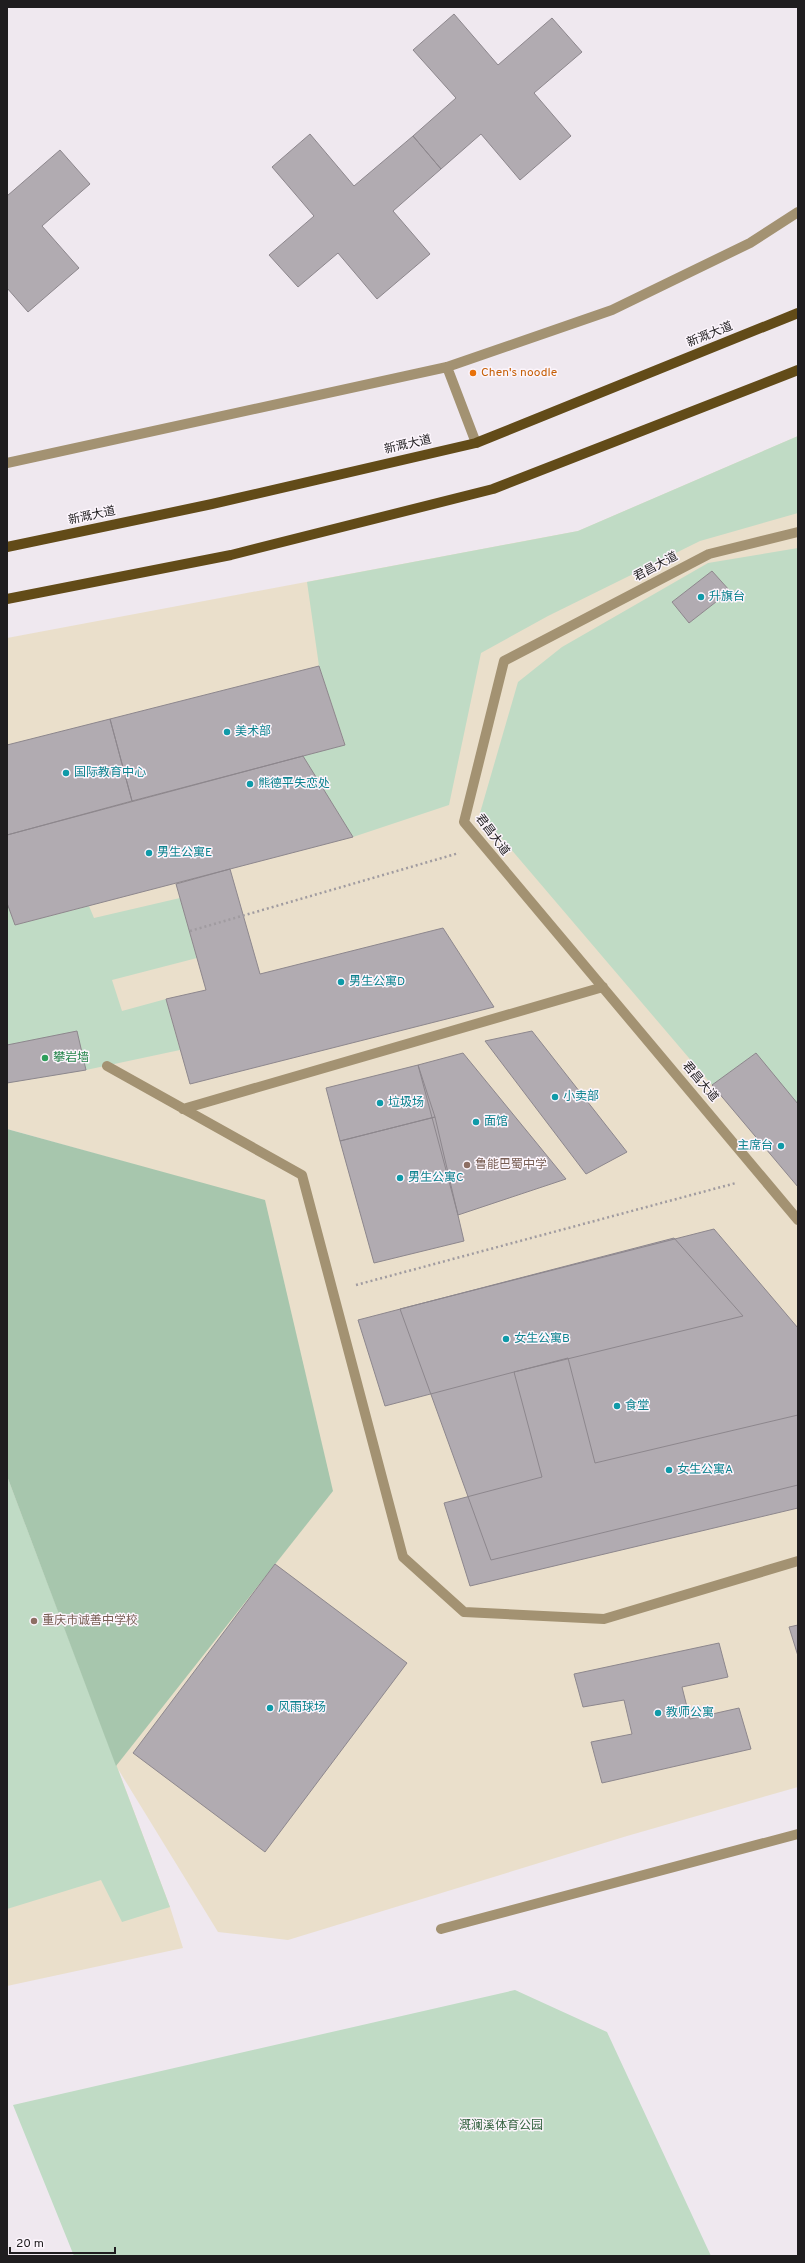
<svg xmlns="http://www.w3.org/2000/svg" width="805" height="2263" font-family="Overpass,'Noto Sans SC',sans-serif">
  <style>
    .education { fill: #eadfcb }
    .green { fill: #c0dbc5; fill-rule: evenodd }
    .forest { fill: #a7c6ad }
    .building { fill: #b1abb1; stroke: #8d878d }
    .lines { fill: none; stroke-linecap: round; stroke-linejoin: round }
    .path { stroke: #a09ba0; stroke-width: 2.5; stroke-dasharray: 2 3; stroke-linecap: butt }
    .minor { stroke: #a39272; stroke-width: 10 }
    .major { stroke: #624b18; stroke-width: 10 }
    .food-dot { fill: #e8710a; stroke: #fcf5fc; stroke-width: 1.5 }
    .culture-dot { fill: #0f9aa8; stroke: #fcf5fc; stroke-width: 1.5 }
    .leisure-dot { fill: #2e9e5b; stroke: #fcf5fc; stroke-width: 1.5 }
    .education-dot { fill: #8d6e63; stroke: #fcf5fc; stroke-width: 1.5 }
    .labels { text-anchor: middle; dominant-baseline: central; stroke-width: 3; stroke-linejoin: round; paint-order: stroke }
    .street-label { font-size: 12px; fill: #1f1d1f; stroke: #fcf5fc }
    .food-label { font-size: 12px; fill: #c56008; stroke: #fcf5fc; text-anchor: start }
    .culture-label { font-size: 12px; fill: #0d838f; stroke: #fcf5fc; text-anchor: start }
    .leisure-label { font-size: 12px; fill: #27864d; stroke: #fcf5fc; text-anchor: start }
    .education-label { font-size: 12px; fill: #785e54; stroke: #fcf5fc; text-anchor: start }
    .park-label { font-size: 12px; fill: #32623e; stroke: #fcf5fc }
  </style>
  <rect width="100%" height="100%" fill="#efe8ef"/>
  <path class="education" d="M798,436V1787L627,1836L288,1940L218,1932L118,1769L170,1907L183,1948L7,1986V1476L116,1766L265,1201L7,1129V638L578,531Z"/>
  <path class="green" d="M798,436V513L700,541L548,616L481,653L449,805L353,837L303,756L345,744L319,666L307,582L578,531Z
    M798,548V1104L712,1085L480,813L518,682L562,647L708,563ZM712,571L730,591L689,623L673,602Z
    M180,898L197,958L112,980L122,1011L166,999L180,1050L86,1070L7,1083V903L15,925L89,906L94,918Z
    M7,1476L170,1907L122,1922L101,1880L7,1909Z
    M515,1990L607,2032L711,2256H74L13,2105Z"/>
  <path class="forest" d="M7,1129L265,1200L333,1491L116,1766L7,1476Z"/>
  <path class="building" d="M454,14L498,65L552,18L582,52L534,93L571,136L520,180L481,134L441,169L413,136L456,98L413,50Z
    M310,134L354,186L413,136L441,169L393,211L430,254L377,299L338,253L298,287L269,255L314,216L272,167Z
    M60,150L90,184L42,226L79,268L28,312L7,288V196Z
    M712,571L730,591L689,623L672,602Z
    M319,666L345,745L132,801L110,719Z
    M110,719L132,801L7,835V745Z
    M303,756L353,837L15,925L7,903V835Z
    M230,869L260,974L443,928L494,1007L190,1084L166,999L206,990L176,884Z
    M77,1031L86,1070L7,1083V1045Z
    M532,1031L627,1152L586,1174L485,1041Z
    M463,1053L566,1179L458,1215L418,1065Z
    M756,1053L798,1104V1187L712,1085Z
    M418,1065L435,1117L340,1141L326,1088Z
    M435,1117L464,1241L374,1263L340,1141Z
    M714,1229L798,1328V1485L491,1560L400,1309Z
    M674,1238L743,1316L514,1372L385,1406L358,1320Z
    M568,1358L595,1463L798,1415V1508L470,1586L444,1503L542,1477L514,1372Z
    M275,1564L407,1663L265,1852L133,1753Z
    M798,1625V1656L789,1627Z
    M719,1643L728,1677L682,1687L690,1719L739,1708L751,1749L602,1783L591,1742L632,1734L624,1700L583,1707L574,1674Z"/>
  <g class="lines">
    <path class="path" d="M190,931L459,853
      M356,1285L736,1183"/>
    <path class="minor" d="M447,367L476,443
      M7,463L447,367L612,310L750,243L798,212
      M798,532L709,554L504,661L464,822L798,1220
      M107,1066L302,1175L403,1557L464,1612L604,1619L798,1561
      M183,1109L603,987
      M441,1929L798,1834"/>
    <path class="major" d="M7,547L212,504L476,443L798,313
      M7,599L231,555L493,489L798,370"/>
  </g>
  <circle class="food-dot" cx="473" cy="373" r="4"/>
  <g class="culture-dot">
    <circle cx="701" cy="597" r="4"/>
    <circle cx="227" cy="732" r="4"/>
    <circle cx="66" cy="773" r="4"/>
    <circle cx="250" cy="784" r="4"/>
    <circle cx="149" cy="853" r="4"/>
    <circle cx="341" cy="982" r="4"/>
    <circle cx="555" cy="1097" r="4"/>
    <circle cx="380" cy="1103" r="4"/>
    <circle cx="476" cy="1122" r="4"/>
    <circle cx="781" cy="1146" r="4"/>
    <circle cx="400" cy="1178" r="4"/>
    <circle cx="506" cy="1339" r="4"/>
    <circle cx="617" cy="1406" r="4"/>
    <circle cx="669" cy="1470" r="4"/>
    <circle cx="270" cy="1708" r="4"/>
    <circle cx="658" cy="1713" r="4"/>
  </g>
  <circle class="leisure-dot" cx="45" cy="1058" r="4"/>
  <g class="education-dot">
    <circle cx="467" cy="1165" r="4"/>
    <circle cx="34" cy="1621" r="4"/>
  </g>
  <g class="labels">
    <g class="street-label">
      <text transform="translate(710 335) rotate(-22)">新溉大道</text>
      <text transform="translate(408 445) rotate(-13)">新溉大道</text>
      <text transform="translate(92 516) rotate(-12)">新溉大道</text>
      <text transform="translate(656 567) rotate(-28)">君昌大道</text>
      <text transform="translate(492 835) rotate(53)">君昌大道</text>
      <text transform="translate(700 1082) rotate(50)">君昌大道</text>
    </g>
    <g class="food-label">
      <text x="481" y="373">Chen's noodle</text>
    </g>
    <g class="culture-label">
      <text x="709" y="597">升旗台</text>
      <text x="235" y="732">美术部</text>
      <text x="74" y="773">国际教育中心</text>
      <text x="258" y="784">熊德平失恋处</text>
      <text x="157" y="853">男生公寓E</text>
      <text x="349" y="982">男生公寓D</text>
      <text x="563" y="1097">小卖部</text>
      <text x="388" y="1103">垃圾场</text>
      <text x="484" y="1122">面馆</text>
      <text x="773" y="1146" text-anchor="end">主席台</text>
      <text x="408" y="1178">男生公寓C</text>
      <text x="514" y="1339">女生公寓B</text>
      <text x="625" y="1406">食堂</text>
      <text x="677" y="1470">女生公寓A</text>
      <text x="278" y="1708">风雨球场</text>
      <text x="666" y="1713">教师公寓</text>
    </g>
    <g class="leisure-label">
      <text x="53" y="1058">攀岩墙</text>
    </g>
    <g class="education-label">
      <text x="475" y="1165">鲁能巴蜀中学</text>
      <text x="42" y="1621">重庆市诚善中学校</text>
    </g>
    <g class="park-label">
      <text x="501" y="2126">溉澜溪体育公园</text>
    </g>
  </g>
  <rect width="805" height="2263" fill="none" stroke="#1f1d1f" stroke-width="16"/>
  <path d="M10 2247v6h105v-6" fill="none" stroke="#1f1d1f" stroke-width="2"/>
  <text x="16" y="2247" font-size="12" fill="#1f1d1f" stroke="#fcf5fc" stroke-width="3" paint-order="stroke">20 m</text>
</svg>
